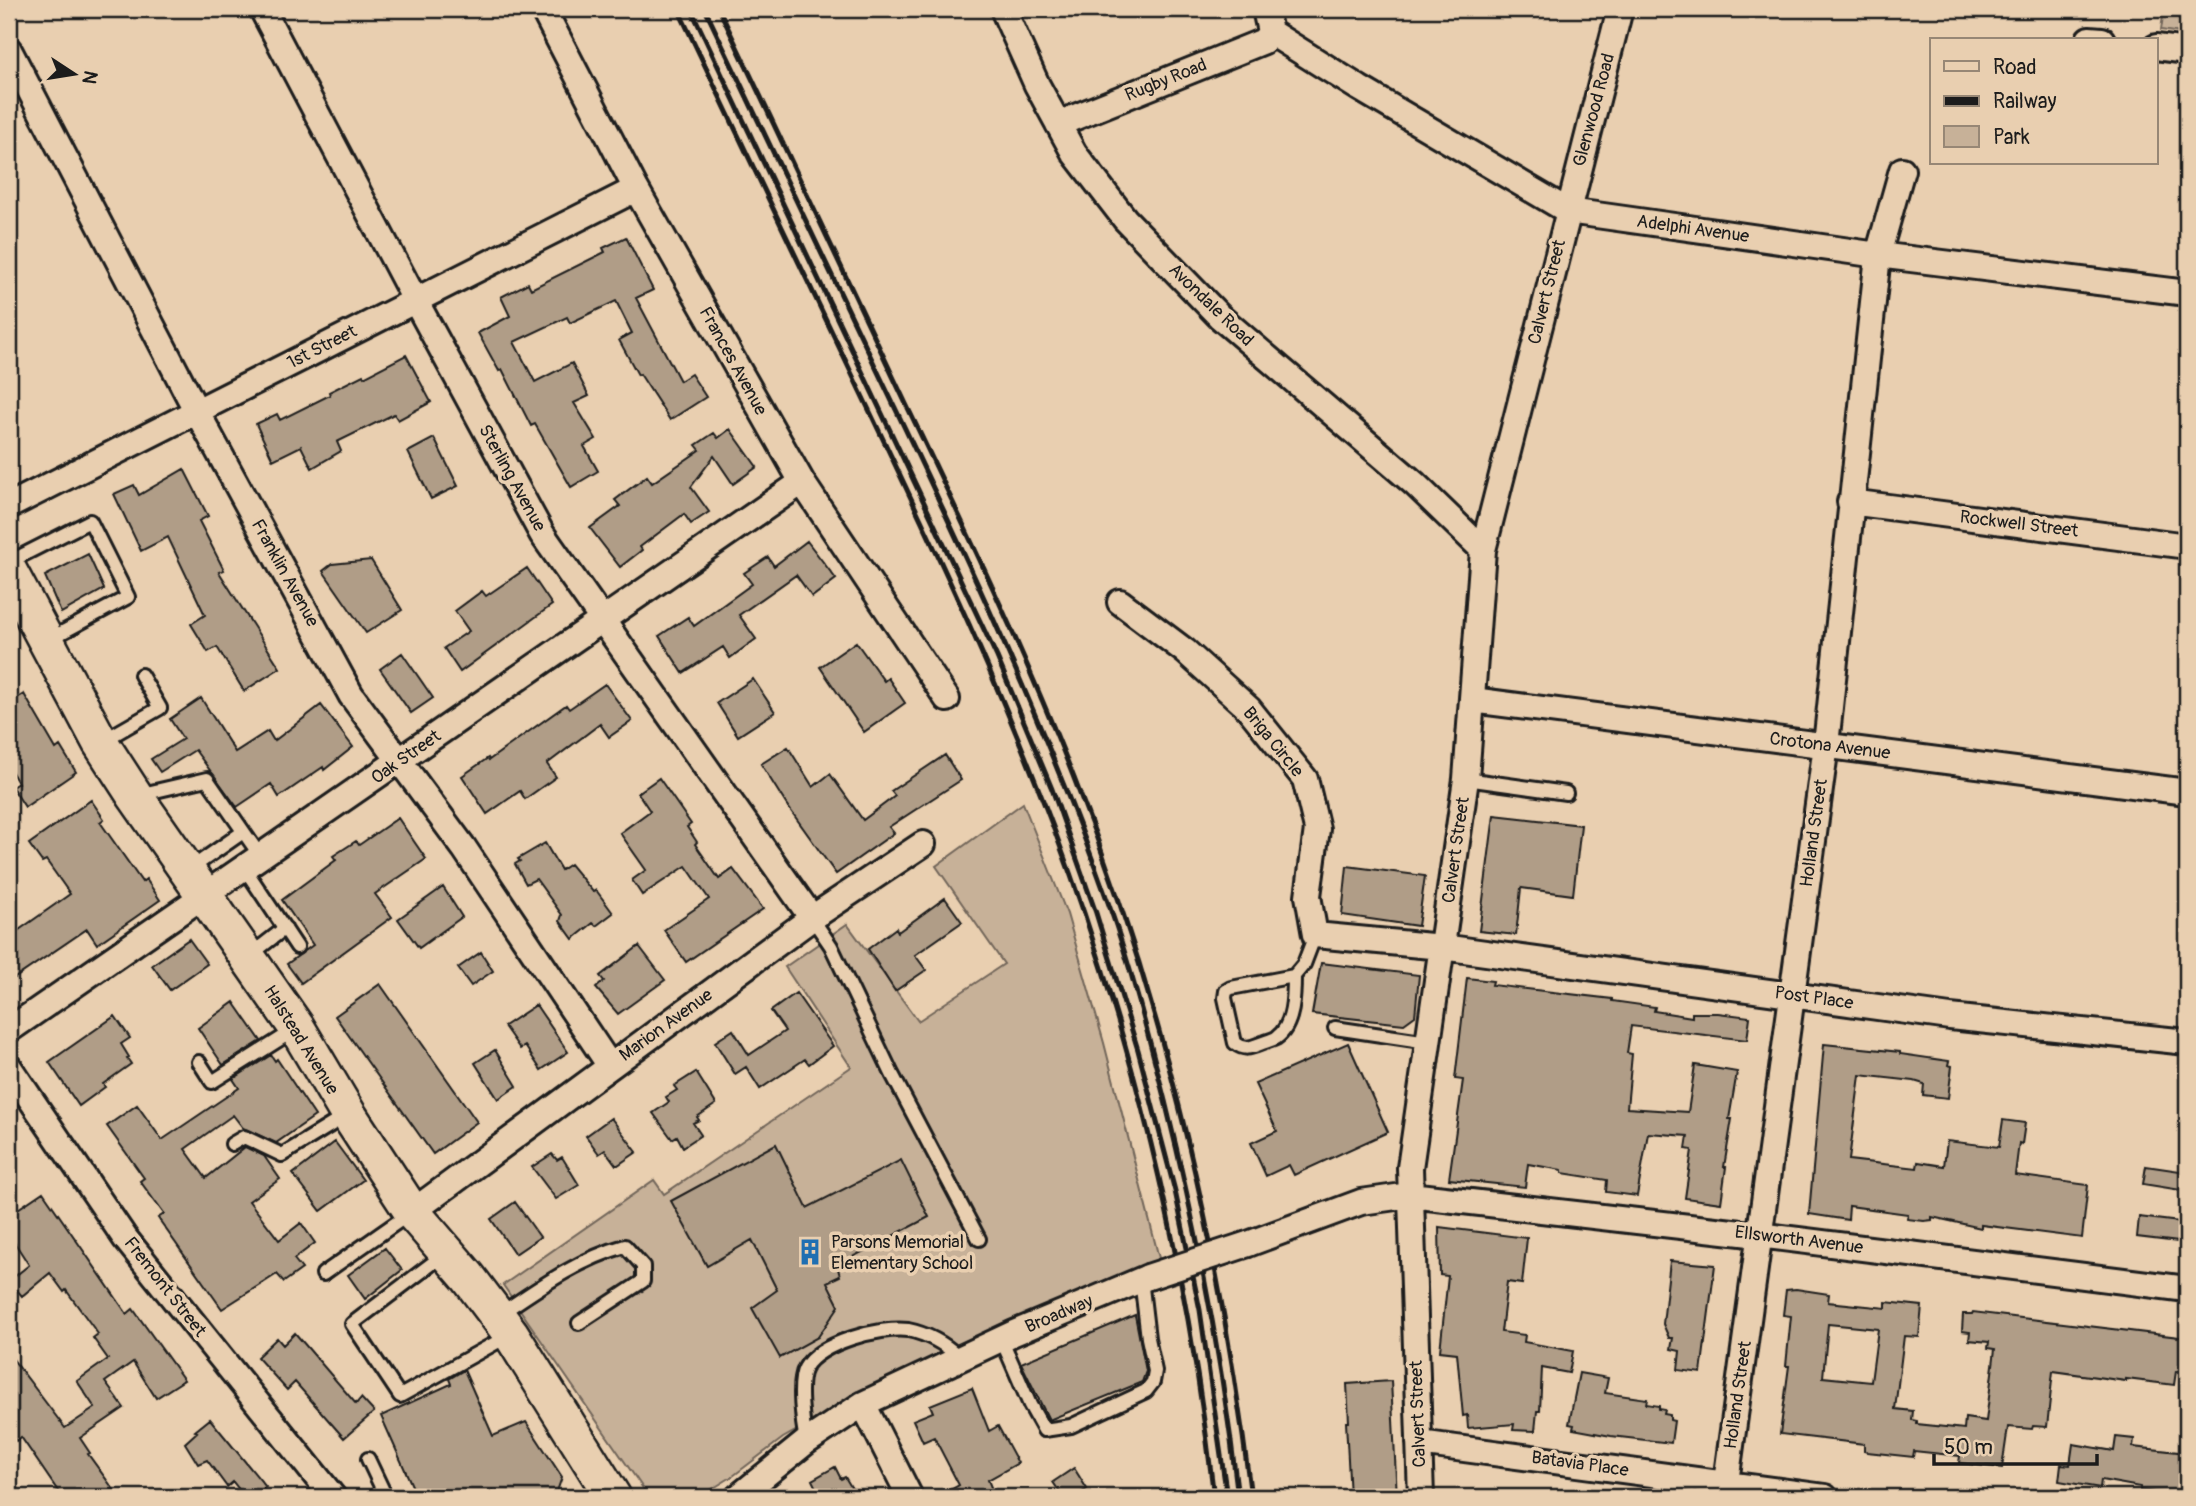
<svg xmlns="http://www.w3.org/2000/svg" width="2196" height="1506" font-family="Pangolin,sans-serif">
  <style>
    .green { fill: #c7b198; stroke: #72665a; stroke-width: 2 }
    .building { fill: #b09d87; stroke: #1c1c1c; stroke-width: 2; fill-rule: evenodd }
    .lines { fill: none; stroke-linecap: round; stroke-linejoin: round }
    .lane-casing { stroke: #1c1c1c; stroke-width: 18 }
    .street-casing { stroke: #1c1c1c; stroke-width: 30 }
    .secondary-casing { stroke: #1c1c1c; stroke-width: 40 }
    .lane { stroke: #e9cfb0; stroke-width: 12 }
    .street { stroke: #e9cfb0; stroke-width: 24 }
    .secondary { stroke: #e9cfb0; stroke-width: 35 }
    .rail { stroke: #1c1c1c; stroke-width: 5 }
    .street-bridge-casing { stroke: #1c1c1c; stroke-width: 30; stroke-linecap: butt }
    .street-bridge { stroke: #e9cfb0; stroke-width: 24 }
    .labels { text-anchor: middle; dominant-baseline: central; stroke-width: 7; stroke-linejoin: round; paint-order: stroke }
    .street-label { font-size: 18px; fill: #1c1c1c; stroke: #e9cfb0 }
    .poi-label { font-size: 18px; fill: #1c1c1c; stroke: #e9cfb0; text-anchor: start }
  </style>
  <rect width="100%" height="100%" fill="#e9cfb0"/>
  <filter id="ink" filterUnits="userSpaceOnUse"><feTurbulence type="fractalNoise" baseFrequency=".0143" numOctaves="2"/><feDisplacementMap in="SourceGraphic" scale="14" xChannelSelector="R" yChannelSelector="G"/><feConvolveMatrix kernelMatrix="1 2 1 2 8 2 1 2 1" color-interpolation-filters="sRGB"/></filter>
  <g filter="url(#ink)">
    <path class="green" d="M2164,9H2187V34L2161,30Z
      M1023,803L1067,914L1104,1043L1161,1266L880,1383L783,1438L733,1476L699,1497H649L503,1285L654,1180L664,1194L851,1067L785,967L847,924L918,1021L1004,964L936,866Z"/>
    <path class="building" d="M626,237L653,290L636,298L680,381L691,374L706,397L670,420L640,374L638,375L619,340L632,333L616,301L570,323L567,317L514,342L535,382L572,363L589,396L574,403L596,439L584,446L598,471L571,487L535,424L531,426L502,369L499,371L478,333L510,316L501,297L528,283L531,289L605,252L603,248Z
      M406,355L431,402L398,420L394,414L337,442L341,451L312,468L301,446L273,460L256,424L277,414L280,420L330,395L329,392L363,375L364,377Z
      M730,429L757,467L733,484L714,456L691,487L709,512L691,524L684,514L640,547L642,550L620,567L590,528L620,506L615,500L647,476L652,483L700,450L696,445L714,433L718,438Z
      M434,438L458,486L431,499L408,452Z
      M184,469L208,516L199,521L224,570L219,572L280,668L244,691L217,647L208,652L191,624L205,615L168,537L141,551L114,494L134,485L139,495Z
      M807,541L836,579L812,597L796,575L739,615L756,639L730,658L723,647L683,673L659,636L688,617L694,626L752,584L744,573L768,557L774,566Z
      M88,554L104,589L61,613L45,576Z
      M371,560L402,610L366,633L323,571L332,564Z
      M527,568L552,605L460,672L444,648L469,631L455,611L482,591L486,596Z
      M856,642L884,681L888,678L905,703L864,732L820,667Z
      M402,653L433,698L411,713L380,669Z
      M753,679L775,712L738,736L717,703Z
      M605,684L632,721L609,737L600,724L547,764L556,777L525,799L520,791L487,814L462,776L488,758L489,760L566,705L569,709Z
      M24,694L56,749L60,746L76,772L25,807L12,787L18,783L9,767V703Z
      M201,698L235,752L268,731L274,741L321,705L353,747L324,770L323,767L279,797L271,784L237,807L195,750L160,772L151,759L183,739L170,719Z
      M788,747L813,787L830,774L863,820L895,796L891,791L945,755L961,780L889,827L894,833L836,874L786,804L761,764Z
      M659,778L691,824L687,827L697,842L695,844L719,879L733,869L763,909L686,962L664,930L709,899L686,866L642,895L632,880L646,870L620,833L650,811L638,793Z
      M91,800L104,819L100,822L142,882L146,879L160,900L97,944L87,929L9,982V937L70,894L46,860L42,862L29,844Z
      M1494,815L1581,825L1573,895L1521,888L1516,935L1479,931Z
      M398,818L426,859L375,894L392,917L301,983L287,964L313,945L282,900L336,860L333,856L356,841L359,845Z
      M545,843L561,870L570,864L593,892L596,890L613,913L596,926L593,923L573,939L560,921L562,915L536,879L526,884L515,864L520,861L518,859Z
      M1347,866L1425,876L1418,926L1342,915Z
      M443,887L462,917L419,948L398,919Z
      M945,898L962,922L915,955L926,970L895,991L868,949L896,928L898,932Z
      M189,939L207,964L170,990L152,965Z
      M639,946L665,980L618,1014L596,988L604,981L600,976Z
      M481,952L493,971L471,986L458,968Z
      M1321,963L1419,975L1415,1016L1404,1024L1312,1014Z
      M1467,978L1493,981L1492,985L1612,999V1001L1655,1007L1654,1011L1692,1017V1013H1718L1750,1017L1747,1040L1631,1026L1627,1053L1632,1054L1627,1108L1688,1112L1695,1065L1737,1072L1729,1119H1732L1724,1167H1726L1721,1203L1685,1198L1692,1150L1686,1149L1688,1136L1648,1133L1637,1196L1606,1192L1607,1180L1562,1173V1170L1528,1164L1525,1187L1449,1179L1463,1080L1455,1079Z
      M380,984L477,1122L433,1154L335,1016Z
      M796,993L833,1046L809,1064L805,1059L760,1089L746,1067L735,1074L715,1042L733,1030L749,1055L785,1031L771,1011Z
      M234,1002L261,1041L223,1065L198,1028Z
      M536,1005L568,1052L541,1070L525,1046L520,1049L504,1026Z
      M115,1016L130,1038L121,1044L129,1057L127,1058L131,1064L103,1084L105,1087L79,1106L49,1062Z
      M1348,1043L1388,1132L1294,1175L1289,1165L1266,1176L1251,1143L1277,1131L1255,1084Z
      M1824,1044L1900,1052V1054L1949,1061L1948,1065L1952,1066L1948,1098L1923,1095L1924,1084L1914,1081L1860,1075L1849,1160L1917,1168L1918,1162L1944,1166L1947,1141L1999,1147L2003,1120L2025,1123L2022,1144L2019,1143L2015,1175L2088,1185L2082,1238L1981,1225V1228L1932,1217V1220L1924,1221L1907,1219L1908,1214L1849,1206L1848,1220L1809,1214Z
      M495,1050L517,1086L498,1099L475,1063Z
      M271,1055L275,1061L277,1059L315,1116L276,1143L243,1128L233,1115L185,1149L206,1178L245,1147L264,1156L280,1179L249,1201L279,1240L301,1223L315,1243L294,1259L302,1269L284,1282L277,1274L222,1309L158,1218L164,1214L140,1181L144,1178L107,1126L137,1105L162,1140L239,1088L233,1079Z
      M696,1072L716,1104L697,1117L699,1120L693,1123L701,1135L683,1147L677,1136L672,1139L653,1113L669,1102L666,1097L677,1090L674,1086Z
      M611,1118L637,1152L618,1165H616L605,1150L599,1154L586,1136Z
      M335,1142L363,1180L321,1211L293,1174Z
      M776,1144L807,1208L901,1160L929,1217L837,1265L840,1276L827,1282L839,1306L818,1337L780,1358L752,1308L777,1290L752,1240L707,1266L671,1201Z
      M552,1154L557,1160L562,1157L579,1185L556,1199L532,1167Z
      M2146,1166L2187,1172V1191L2143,1184Z
      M43,1192L127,1314L133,1309L184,1380L156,1398L133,1362L105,1382L124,1408L80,1438L90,1453L88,1454L119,1497H62L21,1437L16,1441L9,1431V1354L65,1428L95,1408L77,1381L108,1359L93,1338L98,1334L66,1290L64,1292L50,1273L22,1296L9,1281L29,1265L9,1234V1215Z
      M515,1202L540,1237L515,1254L491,1219Z
      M2139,1217L2187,1223V1243L2137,1237Z
      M1439,1227L1527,1238L1522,1284L1507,1282L1501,1332L1525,1335L1524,1342L1573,1351L1569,1373L1542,1368L1540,1411H1537L1535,1431L1513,1430L1514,1424L1468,1428L1467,1415L1463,1416L1457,1353L1440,1351L1448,1276L1440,1275Z
      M385,1248L402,1270L365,1299L348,1275Z
      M1670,1261L1715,1265L1701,1373L1678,1370L1680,1351L1671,1349L1673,1338H1669L1663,1324Z
      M1796,1289L1829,1294L1828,1302L1886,1308V1302L1922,1306L1919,1337L1904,1336L1895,1409L1913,1411L1912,1420L1917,1421V1424L1964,1429L1965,1418L1986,1421L1995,1349L1988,1348L1989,1342L1969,1340L1970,1332L1962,1331L1963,1314H1972L1973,1312L2187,1338V1372L2176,1371L2174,1385L2126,1379V1381L2053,1371L2047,1427L2033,1426L2032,1429L2008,1427L2002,1468L1959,1463L1960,1456L1914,1451L1913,1457L1867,1452L1864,1451V1444L1780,1434L1789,1366H1786L1791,1316L1783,1315L1786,1290ZM1828,1324L1878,1329L1871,1382L1823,1377Z
      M1135,1315L1146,1371L1142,1382L1049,1420L1021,1363Z
      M295,1333L356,1404L361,1398L374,1412L344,1438L295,1382L287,1390L257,1357L277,1338L283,1345Z
      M464,1370L493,1436L526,1422L562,1477L555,1497H496L493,1490L477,1497H417L381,1416L451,1384L449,1379Z
      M1579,1373L1608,1378L1605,1393L1647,1399L1646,1404L1659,1406V1409L1665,1410L1664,1414L1670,1415V1420L1674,1421L1671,1443L1611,1436L1573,1429L1574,1425L1569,1424Z
      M1391,1381L1397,1497H1350L1346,1422H1349L1347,1384Z
      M972,1388L989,1431L998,1426L1018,1463L988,1480L995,1497H938L959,1485L934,1437L923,1442L913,1420L933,1412L930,1405Z
      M210,1419L266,1487L252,1497H245L233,1482L227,1487L207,1460L198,1464L185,1443L197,1432L195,1431Z
      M2116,1437L2134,1439L2133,1447L2187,1453V1493H2182V1497H2162L2163,1493L2140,1490V1487L2101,1480L2100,1488L2059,1481L2061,1464L2070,1465L2073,1444L2114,1451Z
      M835,1467L841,1479L845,1477L857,1497H808L818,1492L812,1480Z
      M1074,1468L1087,1489L1074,1497H1063L1053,1482Z"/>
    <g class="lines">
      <g class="lane-casing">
        <path id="lane" d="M9,562L90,521L128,597L48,640
          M101,742L160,708L141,675
          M1466,779L1566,793
          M138,795L207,779L261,857
          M190,869L243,832
          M245,869L297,947
          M812,918L831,946L892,1074L979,1239
          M249,956L285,928
          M1294,976C1294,995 1294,1026 1276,1038C1272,1040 1265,1042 1260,1044C1250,1048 1244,1050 1235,1043L1225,998L1226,991L1231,988L1294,976L1304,964L1315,935
          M1335,1028L1428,1042
          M199,1062L212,1082L296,1029
          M232,1144L244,1137L282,1155L347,1115
          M446,1253L352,1324L400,1396L508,1336
          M323,1274L409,1214
          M500,1314C540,1287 579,1259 625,1246L643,1266V1281L579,1323
          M1001,1338L1030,1405L1044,1430L1071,1426L1146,1391L1153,1382L1155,1371L1148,1338L1141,1279
          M806,1442C803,1426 797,1382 805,1368C818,1343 882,1326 908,1330C928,1334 945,1344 959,1357
          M368,1459L386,1497
          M584,1497L606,1492"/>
      </g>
      <g class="street-casing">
        <path id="street" d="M262,9L415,300L542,534L812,918
          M543,9L636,189L802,482L947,699
          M1003,9L1037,85L1074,153L1125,219L1220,317L1415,484L1483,550
          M1265,9L1270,32L1359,88L1568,211L1878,255L2187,293
          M2089,39L2102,40
          M2156,47L2187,51
          M9,50L196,410L351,695L464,848L610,1066
          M1058,124L1264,41L1270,32
          M1850,502L2187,546
          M9,506L636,189
          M1120,602L1185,651L1249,709L1305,779L1317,829L1308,896L1315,935L1442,947L1950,1017L2187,1042
          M1472,700L2187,792
          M9,1030L802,482
          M9,1067L125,1238L333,1497
          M412,1212L812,918L923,844
          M1248,1244L1361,1202L1410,1195L1759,1235L2187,1289
          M863,1404L910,1497
          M1419,1443L1825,1497
          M738,1497L806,1442L863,1404L1014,1333L1148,1277
          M1421,1497L1410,1168L1466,779L1483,550L1620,9
          M1724,1497L1826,745L1878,255L1902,170"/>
      </g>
      <g class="secondary-casing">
        <path id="secondary" d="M9,571L100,742L135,796L297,1028L348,1114L412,1212L468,1277L511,1334L613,1497"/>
      </g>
      <use href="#lane" class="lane"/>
      <use href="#street" class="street"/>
      <use href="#secondary" class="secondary"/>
      <path class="rail" d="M678,9C739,136 799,264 860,391C942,562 1023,733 1084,913C1148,1102 1191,1299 1214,1497
        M691,9L997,657L1052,789L1096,913L1138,1050L1175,1191L1200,1310L1227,1497
        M705,9C762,129 819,249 877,370C961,545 1044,721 1109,905C1132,970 1149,1038 1166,1105C1198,1234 1223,1365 1238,1497
        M719,9C782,141 844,273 907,406C966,529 1024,651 1074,778C1165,1008 1221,1252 1251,1497"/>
      <g class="street-bridge-casing">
        <path id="street-bridge" d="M1148,1277L1248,1244"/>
      </g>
      <use href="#street-bridge" class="street-bridge"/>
    </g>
  </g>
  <defs>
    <g id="building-bare" transform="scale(2.1)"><path d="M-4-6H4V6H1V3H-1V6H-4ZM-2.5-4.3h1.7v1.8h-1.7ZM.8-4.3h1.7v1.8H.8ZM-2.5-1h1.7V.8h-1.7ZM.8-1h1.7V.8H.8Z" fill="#1f6fb2" stroke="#e9cfb0" stroke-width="2.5" paint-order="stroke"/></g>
  </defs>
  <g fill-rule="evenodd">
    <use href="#building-bare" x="810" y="1252"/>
  </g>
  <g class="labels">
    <g class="street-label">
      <text transform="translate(1166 80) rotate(-22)">Rugby Road</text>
      <text transform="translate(1594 110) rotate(-75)">Glenwood Road</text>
      <text transform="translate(1693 229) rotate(8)">Adelphi Avenue</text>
      <text transform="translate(1547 292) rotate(-76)">Calvert Street</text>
      <text transform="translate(1211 305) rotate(44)">Avondale Road</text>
      <text transform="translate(322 347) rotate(-27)">1st Street</text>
      <text transform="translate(733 361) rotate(61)">Frances Avenue</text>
      <text transform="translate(512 478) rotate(61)">Sterling Avenue</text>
      <text transform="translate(2019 524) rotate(7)">Rockwell Street</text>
      <text transform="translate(285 573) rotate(61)">Franklin Avenue</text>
      <text transform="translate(1273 742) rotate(51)">Briga Circle</text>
      <text transform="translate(1830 746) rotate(7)">Crotona Avenue</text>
      <text transform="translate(406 757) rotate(-35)">Oak Street</text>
      <text transform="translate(1814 833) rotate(-82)">Holland Street</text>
      <text transform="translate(1456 850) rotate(-82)">Calvert Street</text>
      <text transform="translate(1814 998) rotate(8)">Post Place</text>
      <text transform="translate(666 1025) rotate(-36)">Marion Avenue</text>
      <text transform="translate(301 1040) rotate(58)">Halstead Avenue</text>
      <text transform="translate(1799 1240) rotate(7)">Ellsworth Avenue</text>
      <text transform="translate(165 1287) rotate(52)">Fremont Street</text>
      <text transform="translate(1059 1314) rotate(-23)">Broadway</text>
      <text transform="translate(1738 1395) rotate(-82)">Holland Street</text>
      <text transform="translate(1418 1414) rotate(-92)">Calvert Street</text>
      <text transform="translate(1580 1464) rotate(8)">Batavia Place</text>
    </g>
    <g class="poi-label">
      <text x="831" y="1242">Parsons Memorial<tspan x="831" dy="21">Elementary School</tspan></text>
    </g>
  </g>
  <rect width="2196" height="1506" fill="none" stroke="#e9cfb0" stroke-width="35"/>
  <rect x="18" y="18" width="2161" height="1471" fill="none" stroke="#1c1c1c" stroke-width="2.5" filter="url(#ink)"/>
  <rect x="1930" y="38" width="228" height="126" fill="#e9cfb0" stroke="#978775" stroke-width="2"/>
  <rect x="1944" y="61" width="35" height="10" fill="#e9cfb0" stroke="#978775" stroke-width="2"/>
  <text x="1993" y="74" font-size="21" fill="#1c1c1c">Road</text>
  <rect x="1944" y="96" width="35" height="10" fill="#1c1c1c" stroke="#978775" stroke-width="2"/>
  <text x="1993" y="108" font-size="21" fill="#1c1c1c">Railway</text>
  <rect x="1944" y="126" width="35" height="21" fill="#c7b198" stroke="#978775" stroke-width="2"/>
  <text x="1993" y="144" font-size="21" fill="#1c1c1c">Park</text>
  <g transform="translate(74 74) rotate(102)" stroke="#e9cfb0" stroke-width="5" paint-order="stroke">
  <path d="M0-5L12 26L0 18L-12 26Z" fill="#1c1c1c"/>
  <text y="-10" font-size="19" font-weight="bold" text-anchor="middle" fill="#1c1c1c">N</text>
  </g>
  <path d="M1934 1454v10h163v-10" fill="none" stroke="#1c1c1c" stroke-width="3.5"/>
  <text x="1944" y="1454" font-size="21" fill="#1c1c1c" stroke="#e9cfb0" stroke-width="5" paint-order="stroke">50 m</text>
</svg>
